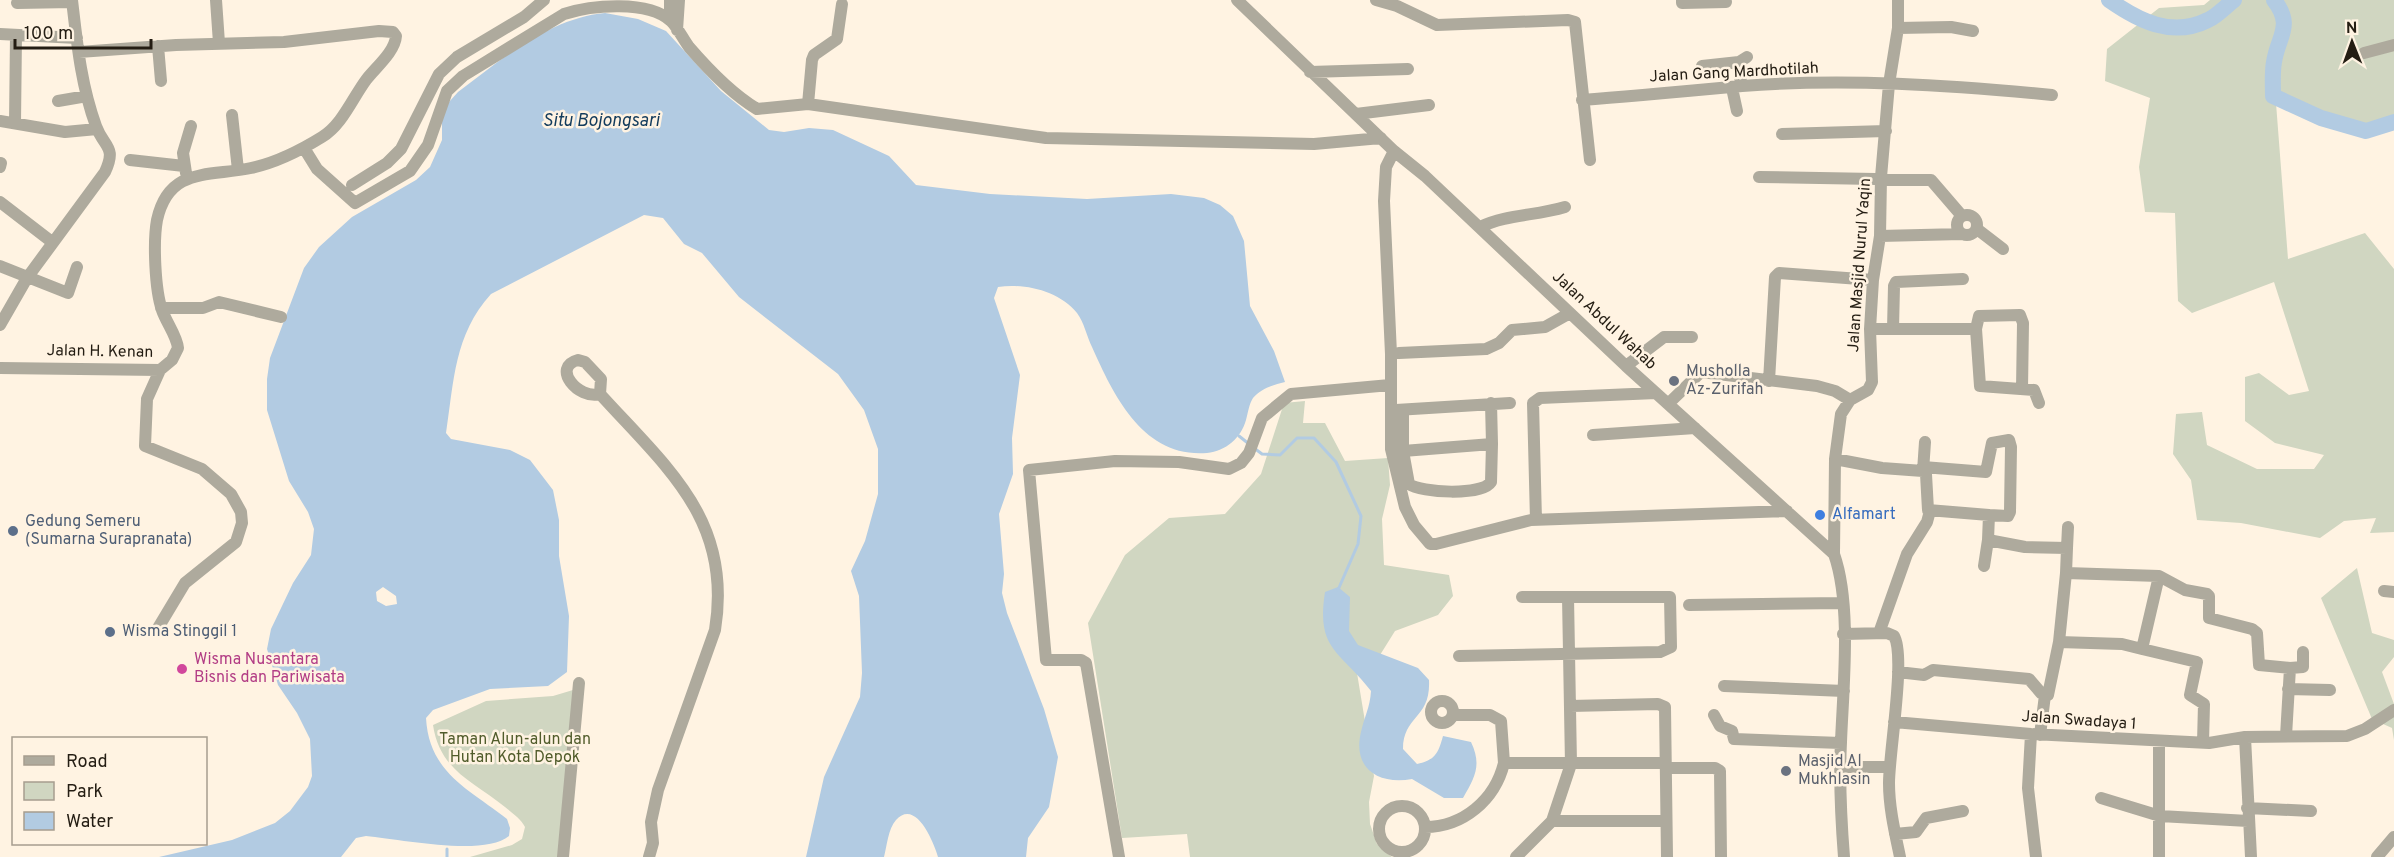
<svg xmlns="http://www.w3.org/2000/svg" width="2394" height="857" font-family="Overpass,sans-serif">
  <style>
    .green { fill: #d0d6c1 }
    .water { fill: #b2cbe2; fill-rule: evenodd }
    .lines { fill: none; stroke-linecap: round; stroke-linejoin: round }
    .stream { stroke: #b2cbe2; stroke-width: 3 }
    .river { stroke: #b2cbe2; stroke-width: 16 }
    .minor { stroke: #aeaa9d; stroke-width: 12 }
    .worship-dot { fill: #6b7280; stroke: #fff3e2; stroke-width: 2 }
    .shop-dot { fill: #3f7fe0; stroke: #fff3e2; stroke-width: 2 }
    .service-dot { fill: #5c6f8a; stroke: #fff3e2; stroke-width: 2 }
    .hotel-dot { fill: #d1479c; stroke: #fff3e2; stroke-width: 2 }
    .labels { text-anchor: middle; dominant-baseline: central; stroke-width: 5; stroke-linejoin: round; paint-order: stroke }
    .street-label { font-size: 16px; fill: #241d13; stroke: #fff3e2 }
    .worship-label { font-size: 16px; fill: #5b616d; stroke: #fff3e2; text-anchor: start }
    .shop-label { font-size: 16px; fill: #366cbe; stroke: #fff3e2; text-anchor: start }
    .service-label { font-size: 16px; fill: #4e5e75; stroke: #fff3e2; text-anchor: start }
    .hotel-label { font-size: 16px; fill: #b23c85; stroke: #fff3e2; text-anchor: start }
    .park-label { font-size: 16px; fill: #515c2b; stroke: #fff3e2 }
    .water-label { font-size: 18px; font-style: italic; fill: #123b5c; stroke: #fff3e2 }
  </style>
  <rect width="100%" height="100%" fill="#fff3e2"/>
  <path class="green" d="M2210,0H2394V124L2351,130L2276,103L2288,259L2365,233L2394,269V532L2370,533L2376,518L2344,521L2320,538L2241,523L2197,520L2191,480L2173,454L2176,414L2202,412L2207,445L2257,469H2314L2324,455L2275,443L2245,421V377L2259,373L2289,395L2309,391L2274,282L2192,313L2178,301L2175,213L2145,212L2139,167L2150,98L2105,81L2107,49L2159,8L2204,5Z
    M1305,401L1303,423H1325L1345,461L1388,458L1390,485L1382,519L1384,565L1449,575L1453,596L1438,615L1395,631L1380,655L1357,673L1374,776L1369,802L1370,824L1377,844L1392,857H1190L1187,834L1122,838L1088,623L1125,555L1169,518L1225,514L1261,474L1284,403Z
    M2357,568L2372,633L2394,640V657L2382,672L2394,704V740L2392,728L2372,719L2321,598Z
    M573,690L559,857H470L512,845L522,839L525,827C521,819 512,813 505,807C473,781 440,771 433,725L486,701L553,696Z"/>
  <path class="water" d="M605,13L638,19L666,31L721,91L769,130L784,132L809,128L833,130L889,156L916,185L990,194L1087,199L1171,194L1204,198L1220,205L1233,216L1244,241L1250,306L1274,351L1285,382C1273,385 1262,388 1253,398C1249,404 1248,413 1246,420C1241,438 1226,451 1207,453C1143,458 1114,396 1092,347C1087,337 1084,322 1077,313C1059,291 1025,283 998,287L994,298L1020,375L1012,438L1013,474L999,514L1004,574L1002,593L1007,613L1044,709L1058,757L1049,807L1028,838L1026,857H938C934,843 916,798 896,820C888,829 887,846 884,857H806L824,777L860,697L862,673L859,596L851,571L865,541L878,494V449L864,410L838,374L739,297L702,253L684,244L663,218L644,215L491,294C454,335 454,381 446,433L451,439L510,450L530,460L553,490L559,520V556L569,616L567,672L548,686L490,689L433,710L426,718C429,773 469,789 507,819L510,828L509,836C484,857 400,839 366,836L356,838L341,857H159L232,840L275,823L290,811L308,787L312,776L310,739L297,713L278,685L267,649L271,629L293,583L311,555L314,529L308,512L289,481L267,410V379L270,358L304,268L319,247L352,217L416,180L430,167L442,140V119L449,102L458,92C501,60 549,18 605,13ZM383,587L396,596L397,604L386,606L377,601L376,592Z
    M1338,587L1350,597L1349,631L1358,645L1418,668L1429,680C1431,719 1403,715 1403,749L1417,764C1435,760 1438,754 1443,736L1471,742C1482,765 1475,777 1463,798H1444L1412,779C1379,785 1352,769 1361,732C1364,717 1370,708 1371,691C1339,650 1316,650 1325,592Z"/>
  <g class="lines">
    <path class="stream" d="M1239,436L1249,444
      M1254,448L1262,454L1280,455L1297,438H1314L1336,462L1361,516L1358,544L1338,590
      M447,849V857"/>
    <path class="river" d="M2109,0C2139,21 2172,38 2208,20C2217,16 2226,6 2234,0
      M2274,0C2294,26 2278,36 2274,62C2272,73 2273,85 2273,96L2321,118L2366,131L2394,122"/>
    <path class="minor" d="M216,0L219,43
      M1237,0L1394,151L1425,176L1626,366L1834,554C1852,605 1843,688 1841,742C1839,781 1841,819 1844,857
      M1376,0L1397,6L1437,25L1568,20L1575,22L1590,160
      M1682,0V3L1726,2
      M17,3L72,2
      M670,20V0
      M1898,28L1951,27L1973,31
      M677,30L679,0
      M0,34L77,38
      M158,46L161,81
      M2364,53L2394,45
      M1702,66L1739,62
      M1310,72L1408,69
      M1741,86L1739,62L1747,57
      M1732,88L1737,111
      M1582,100C1635,96 1688,91 1742,86C1845,78 1950,85 2052,95
      M58,101L87,96
      M808,104L812,60L814,55L837,39L842,4
      M1356,114L1429,105
      M232,115L238,170
      M0,121L65,132L97,129
      M15,123L16,35
      M1782,134L1886,131
      M304,148L317,169L355,203L410,171L428,145L447,91L463,76L564,14C592,5 648,0 671,21C678,28 683,39 689,47C708,69 732,94 757,109L808,104L1046,138L1314,144L1381,138
      M1394,151L1386,167L1384,201L1391,354V449L1405,507L1414,525L1430,544H1436L1531,520L1787,511
      M130,160L184,166
      M0,167L1,163
      M186,173L183,153L191,126
      M1759,177L1931,180L1962,216
      M352,185L387,163L401,149L439,74L457,57L524,17L544,0
      M0,202L52,242
      M1957 225a10 10 0 1 1 20 0a10 10 0 1 1-20 0Z
      M1480,227C1507,214 1536,216 1565,207
      M1977,229L2003,249
      M1880,236L1962,234
      M0,266L68,293L77,267
      M161,308H203L219,302L281,317
      M0,325L27,278L105,172C117,146 104,148 96,126C81,85 77,43 72,0
      M1870,329H1976L1979,316L2020,315L2023,323L2022,389
      M1893,329L1894,286L1896,282L1963,279
      M1976,329L1980,386L2034,390L2039,403
      M1399,353L1486,349L1499,343L1512,330L1545,327L1570,313
      M578,360L585,362L601,379L600,394C578,400 551,367 578,360Z
      M1626,366L1664,337H1692
      M0,368L160,370L172,360L178,348C177,336 166,322 162,310C155,290 153,242 157,220C169,166 210,177 251,168C275,163 301,150 322,137C342,125 352,99 366,80C375,68 395,52 396,36L393,32L379,31L284,42L176,45L79,52
      M1769,381L1775,277L1779,273L1873,280
      M600,394C667,468 733,520 715,630L658,790L651,822L653,843L649,857
      M1669,403L1701,372L1817,386L1835,391L1850,400
      M1396,410L1510,403
      M1403,410V451L1492,444L1491,403
      M1593,435L1695,428
      M1403,451L1409,484C1421,493 1482,496 1491,482L1492,444
      M1835,459L1882,468L1923,471L1926,474L1928,510L1989,515L1988,540L2025,547L2067,548L2066,573L2159,576L2185,590L2207,594L2209,596V618L2252,629L2257,633L2259,665L2290,668L2286,736
      M1923,467L1986,472L1992,443L2009,440L2011,447L2010,512L2008,516L1989,515
      M1923,471L1925,442
      M1536,520L1533,403L1540,398L1656,393
      M2067,548L2068,527
      M1834,554L1835,459L1841,414L1850,400L1868,390L1872,382L1870,329L1873,280L1880,236L1881,177L1889,84L1898,28V0
      M1984,566L1988,540
      M2159,576L2142,649L2197,662L2190,695L2204,704L2203,743
      M2384,591L2394,592
      M1689,605L1842,603
      M158,628L185,583L236,542L242,523L241,512L231,494L202,469L145,446L147,399L160,370
      M1879,633L1907,554L1927,522L1930,511
      M1843,634L1887,633L1894,636C1906,656 1889,753 1889,783C1889,808 1895,833 1900,857
      M2059,642L2122,644L2142,649
      M1459,656L1660,652L1671,647L1670,597H1522
      M2290,668L2303,667V652
      M1898,672L1924,675L1933,670L2029,679L2041,693L2048,695L2059,642L2066,573
      M1724,686L1844,691
      M2288,689L2330,690
      M1431 712a11 11 0 1 1 22 0a11 11 0 1 1-22 0Z
      M1570,706L1658,704L1665,707L1667,857
      M1453,715H1490L1501,721L1504,763
      M1714,715L1720,726L1732,731L1734,739L1841,743
      M1894,722L2031,734L2209,743L2245,737L2347,736L2365,729L2394,710
      M2031,734L2028,788L2036,857
      M2040,735L2045,695
      M2245,737L2251,857
      M2159,743V857
      M1840,767H1890
      M1666,768H1715L1720,771L1721,857
      M2101,798L2160,816L2248,821
      M1379 829a23 23 0 1 1 46 0a23 23 0 1 1-46 0Z
      M2247,808L2311,811
      M1552,821H1666
      M1425,827C1463,827 1495,800 1504,763H1666
      M1895,834L1916,832L1926,818L1963,811
      M563,857L579,683
      M1119,857L1086,663L1081,660H1046L1029,470L1115,461L1179,462L1229,469L1241,463L1249,453L1262,418L1291,394L1390,385
      M1516,857L1552,821L1571,764L1568,597
      M2377,857L2394,837"/>
  </g>
  <g class="worship-dot">
    <circle cx="1674" cy="381" r="6"/>
    <circle cx="1786" cy="771" r="6"/>
  </g>
  <circle class="shop-dot" cx="1820" cy="515" r="6"/>
  <g class="service-dot">
    <circle cx="13" cy="531" r="6"/>
    <circle cx="110" cy="632" r="6"/>
  </g>
  <circle class="hotel-dot" cx="182" cy="669" r="6"/>
  <g class="labels">
    <g class="street-label">
      <text transform="translate(1734 73) rotate(-3)">Jalan Gang Mardhotilah</text>
      <text transform="translate(1860 265) rotate(-86)">Jalan Masjid Nurul Yaqin</text>
      <text transform="translate(1604 321) rotate(43)">Jalan Abdul Wahab</text>
      <text transform="translate(100 352) rotate(1)">Jalan H. Kenan</text>
      <text transform="translate(2079 721) rotate(4)">Jalan Swadaya 1</text>
    </g>
    <g class="worship-label">
      <text x="1686" y="372">Musholla<tspan x="1686" dy="18">Az-Zurifah</tspan></text>
      <text x="1798" y="762">Masjid Al<tspan x="1798" dy="18">Mukhlasin</tspan></text>
    </g>
    <g class="shop-label">
      <text x="1832" y="515">Alfamart</text>
    </g>
    <g class="service-label">
      <text x="25" y="522">Gedung Semeru<tspan x="25" dy="18">(Sumarna Surapranata)</tspan></text>
      <text x="122" y="632">Wisma Stinggil 1</text>
    </g>
    <g class="hotel-label">
      <text x="194" y="660">Wisma Nusantara<tspan x="194" dy="18">Bisnis dan Pariwisata</tspan></text>
    </g>
    <g class="park-label">
      <text x="515" y="740">Taman Alun-alun dan<tspan x="515" dy="18">Hutan Kota Depok</tspan></text>
    </g>
    <g class="water-label">
      <text x="601" y="121">Situ Bojongsari</text>
    </g>
  </g>
  <rect x="12" y="737" width="195" height="108" fill="#fff3e2" stroke="#a79d8f" stroke-width="1.5"/>
  <rect x="24" y="756" width="30" height="9" fill="#aeaa9d" stroke="#a79d8f" stroke-width="1.5"/>
  <text x="66" y="767" font-size="18" fill="#241d13">Road</text>
  <rect x="24" y="782" width="30" height="18" fill="#d0d6c1" stroke="#a79d8f" stroke-width="1.5"/>
  <text x="66" y="797" font-size="18" fill="#241d13">Park</text>
  <rect x="24" y="812" width="30" height="18" fill="#b2cbe2" stroke="#a79d8f" stroke-width="1.5"/>
  <text x="66" y="827" font-size="18" fill="#241d13">Water</text>
  <g transform="translate(2352 42) rotate(359)" stroke="#fff3e2" stroke-width="4.5" paint-order="stroke">
  <path d="M0-4.5L10 22L0 15L-10 22Z" fill="#241d13"/>
  <text y="-9" font-size="16" font-weight="bold" text-anchor="middle" fill="#241d13">N</text>
  </g>
  <path d="M15 39v9h136v-9" fill="none" stroke="#241d13" stroke-width="3"/>
  <text x="24" y="39" font-size="18" fill="#241d13" stroke="#fff3e2" stroke-width="4.5" paint-order="stroke">100 m</text>
</svg>
